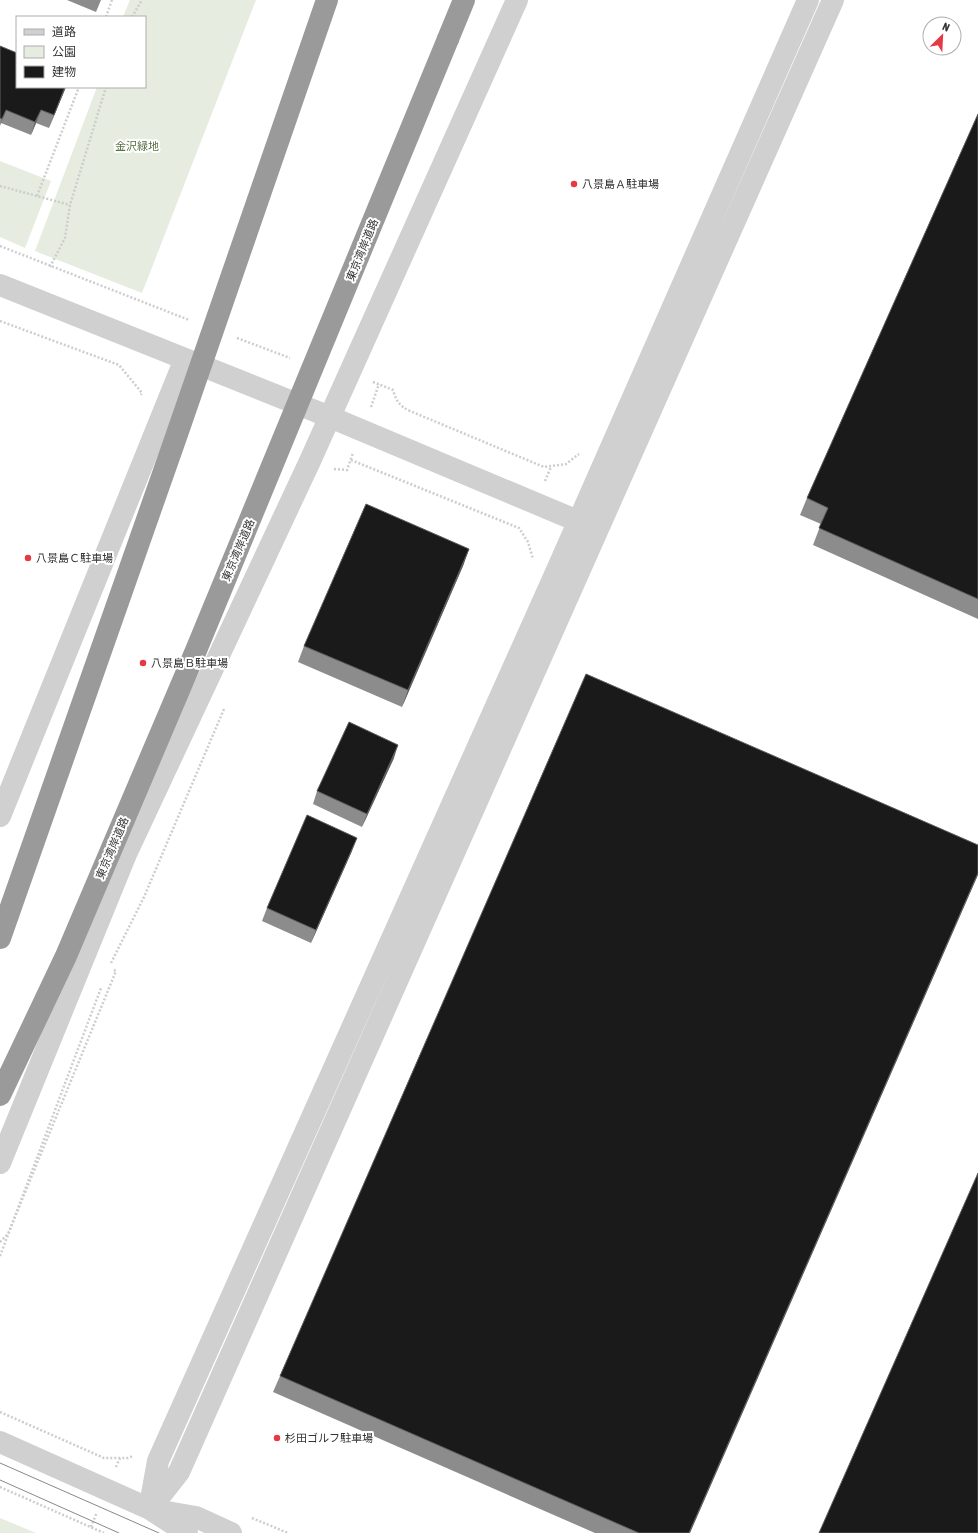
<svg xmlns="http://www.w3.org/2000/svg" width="978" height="1533" font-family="'Asap Condensed','Noto Sans JP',sans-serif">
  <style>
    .green { fill: #e6ecdf }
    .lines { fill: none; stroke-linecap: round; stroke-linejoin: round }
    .path { stroke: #cdcdcd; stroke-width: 2.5; stroke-dasharray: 2 2; stroke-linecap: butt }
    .minor { stroke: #d0d0d0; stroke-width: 22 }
    .highway { stroke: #9a9a9a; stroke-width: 22 }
    .tram { stroke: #888; stroke-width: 1 }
    .path-bridge { stroke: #cdcdcd; stroke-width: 2.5; stroke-dasharray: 2 2; stroke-linecap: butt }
    .highway-bridge { stroke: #9a9a9a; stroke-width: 22 }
    .wall { fill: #8c8c8c }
    .shaded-wall { fill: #5f5f5f }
    .building { fill: #1a1a1a; stroke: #5f5f5f }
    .poi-dot { fill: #e63946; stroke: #fff; stroke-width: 1.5 }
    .labels { text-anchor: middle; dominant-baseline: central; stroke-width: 4; stroke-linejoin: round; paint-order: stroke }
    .park-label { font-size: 11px; fill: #56703f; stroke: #fff }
    .poi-label { font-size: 11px; fill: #333; stroke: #fff; text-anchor: start }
    .street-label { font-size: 11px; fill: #333; stroke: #fff }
  </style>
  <rect width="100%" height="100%" fill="#fff"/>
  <path class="green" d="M130,0H256L142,293L35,251L97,87H145V17H123Z
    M0,161L51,181L25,248L0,237Z
    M0,1518L36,1533H0Z"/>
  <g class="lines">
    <path class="path" d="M106,17L112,0
      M132,17L142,0
      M0,186L70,205
      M37,196L79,87
      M0,246L189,320
      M50,267L65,238L70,205L106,87
      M0,321L119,365L142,393L141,395
      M237,338L290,358
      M373,382L393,390C396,400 399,406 410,411L544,467L566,464L579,454
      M371,407L379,384
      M351,460L519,528L528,542L533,559
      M334,469L347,470L353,453
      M545,481L551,467
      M111,963L144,897L224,709
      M0,1256L101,988
      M0,1412L104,1458H128L133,1456
      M116,1467L120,1458
      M0,1487L104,1533
      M252,1518L288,1533
      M91,1527L97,1512"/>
    <path class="minor" d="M0,285L330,417L592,527
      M0,816L185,359
      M0,1163L126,854L310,461L517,0
      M0,1442L150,1509L187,1533
      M150,1505L158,1461L557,570L808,0
      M150,1509L179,1472L833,0
      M161,1511L196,1517L231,1533"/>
    <path class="highway" d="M448,39L464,0"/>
    <path class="tram" d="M0,1463L159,1533
      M0,1480L119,1533"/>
    <path class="path-bridge" d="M0,1242L8,1234L116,971L112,969"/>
    <path class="highway-bridge" d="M0,938L176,437L327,0
      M0,1095L66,956L197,648L448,39"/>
  </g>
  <path class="wall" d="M67,0H101L96,12Z
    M0,46L17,87H66L49,128L36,123L31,135L1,123L0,126Z
    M978,114V619L813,545L821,524L800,515L807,498Z
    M469,549L463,566L402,707L298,662L304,646Z
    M394,758L362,827L313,804L317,791Z
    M352,851L311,943L262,921L267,908Z
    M280,1376L690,1533H595L273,1392Z"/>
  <path class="shaded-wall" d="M65,87H66L49,128L54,115Z
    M6,110L0,126L2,119Z
    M41,110L36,123L31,135L35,122Z
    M469,549L463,566L402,707L408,690Z
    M398,745L394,758L362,827L367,814Z
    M357,838L352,851L311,943L316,930Z
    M978,873V875L690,1533H689Z"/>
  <path class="building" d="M0,46L17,53V87H65L54,115L41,110L35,122L6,110L2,119L0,118Z
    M978,114V599L819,528L828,508L807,498Z
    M366,504L469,549L408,690L304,646Z
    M586,674L978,845V873L689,1533H639L280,1376Z
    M349,722L398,745L367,814L317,791Z
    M307,815L357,838L316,930L267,908Z
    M978,1173V1533H819Z"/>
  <g class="poi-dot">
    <circle cx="574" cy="184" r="4"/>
    <circle cx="28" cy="558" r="4"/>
    <circle cx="143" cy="663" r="4"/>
    <circle cx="277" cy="1438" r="4"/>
  </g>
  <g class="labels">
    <g class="park-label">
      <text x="137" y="146">金沢緑地</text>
    </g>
    <g class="poi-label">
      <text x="582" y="184">八景島Ａ駐車場</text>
      <text x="36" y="558">八景島Ｃ駐車場</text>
      <text x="151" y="663">八景島Ｂ駐車場</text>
      <text x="285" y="1438">杉田ゴルフ駐車場</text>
    </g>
    <g class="street-label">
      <text transform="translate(362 250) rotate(-68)">東京湾岸道路</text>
      <text transform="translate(238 550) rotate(-67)">東京湾岸道路</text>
      <text transform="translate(112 848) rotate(-67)">東京湾岸道路</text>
    </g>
  </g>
  <rect x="16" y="16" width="130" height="72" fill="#ffffff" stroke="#adadad"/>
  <rect x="24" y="29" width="20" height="6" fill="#d0d0d0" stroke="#adadad"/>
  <text x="52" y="36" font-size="12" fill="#333333">道路</text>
  <rect x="24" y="46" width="20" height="12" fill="#e6ecdf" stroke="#adadad"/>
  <text x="52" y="56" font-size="12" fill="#333333">公園</text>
  <rect x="24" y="66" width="20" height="12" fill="#1a1a1a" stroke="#adadad"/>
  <text x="52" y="76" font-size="12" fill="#333333">建物</text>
  <g transform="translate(942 36) rotate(24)"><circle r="19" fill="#ffffff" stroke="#adadad"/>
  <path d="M0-3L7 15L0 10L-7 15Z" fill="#e63946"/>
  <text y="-6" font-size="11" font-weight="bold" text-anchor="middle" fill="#333333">N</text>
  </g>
</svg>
